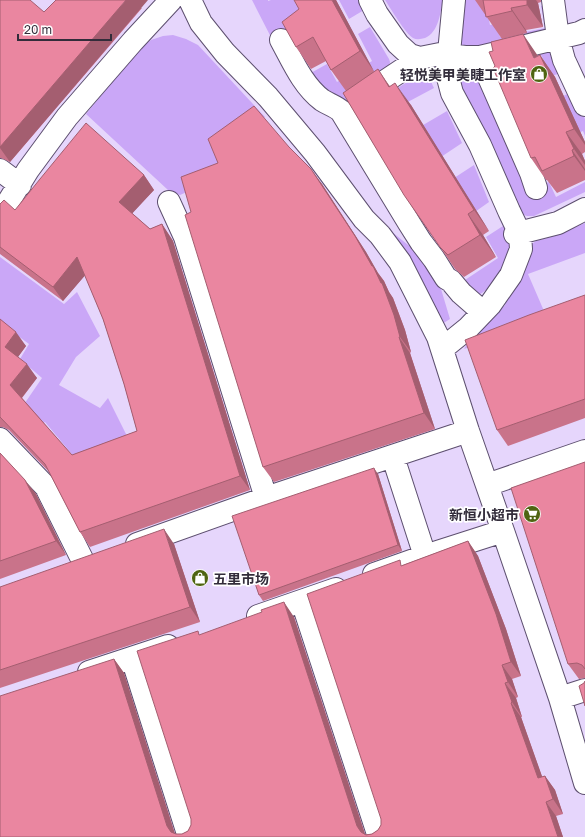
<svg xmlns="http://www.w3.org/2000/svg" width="585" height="837" font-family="'Golos Text','Noto Sans SC',sans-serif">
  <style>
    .green { fill: #caa7f7 }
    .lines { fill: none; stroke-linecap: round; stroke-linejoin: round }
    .minor-casing { stroke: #5d4f6f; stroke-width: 24 }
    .minor { stroke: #fff; stroke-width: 22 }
    .wall { fill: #c9738a }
    .shaded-wall { fill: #a45e70 }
    .building { fill: #ea86a0; stroke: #a45e70 }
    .labels { text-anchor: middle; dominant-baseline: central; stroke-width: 3.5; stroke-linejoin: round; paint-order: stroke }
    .poi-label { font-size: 14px; font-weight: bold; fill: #322c3a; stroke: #fff; text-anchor: end }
  </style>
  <rect width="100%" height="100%" fill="#e6d6fc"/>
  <path class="green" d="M252,0H268V1L271,0H294L310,30L275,45Z
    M339,0H359L364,10L349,19Z
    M385,0H443C440,13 439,32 425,38C421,39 417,40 413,38C405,33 391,9 385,0Z
    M460,0H485L490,25L497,23L500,37L545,28L541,6L547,5L551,29L481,49L460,47Z
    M370,27L389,59L390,62L389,66L347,100C332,100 320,84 309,74L327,64L337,82L372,61L358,34Z
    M173,35L186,39L198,45L265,117L216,154L223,176L180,195L168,190L86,114L138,50L151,40L163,36Z
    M547,49L554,53L585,119V136L583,131L576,134L560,98L567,94L558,74L551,76L541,55L501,73Z
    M467,66L473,68L478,72L544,184L549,182L556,197L585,182V192L534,216H527L521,214L470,115L457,75L461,68Z
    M422,72C429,74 431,82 434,88L404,104L395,90Z
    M447,111L462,143L438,159L418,128Z
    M474,165L489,202L472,214L451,180Z
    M585,223V253L528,274L547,318L464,349L470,340L505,305L524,250L536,241L551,237Z
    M503,226L511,240L513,249C504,266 495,287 477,296L462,282L498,258L486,237Z
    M387,228L428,261L441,289L450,319L442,324Z
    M0,257L64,304L77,292L100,336L76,357L59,385L100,408L108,398L130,442L80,464L45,422L35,430L16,416L42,378L20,359L29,344L2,324L0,325Z"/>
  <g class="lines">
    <g class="minor-casing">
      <path id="minor" d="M190,0L201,23L225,53L268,97L315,153L364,219L380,235L400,262L438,337L468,431L503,531L560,698L585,783
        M370,0L377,14L398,44L410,55L420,58L440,54L465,57H480L579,33L585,30
        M553,0L558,38L564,60L585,105
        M281,40C292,60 303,86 322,100C328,104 335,106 341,111L409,223L421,242L434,259L446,278L451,281L461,293L477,307
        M480,57L531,173L536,188
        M360,98L420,58
        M0,170L20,185
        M169,202L185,237L266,498
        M0,212L7,204L28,170L67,117L133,41L171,0
        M515,234L558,223L585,209
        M442,349L468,328L490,305L511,275L521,249L520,234L509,211L480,145L452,93L447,74L454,0
        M0,439L46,487L84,563
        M393,457L425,556
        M487,485L585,451
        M137,544L266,498L468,431
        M374,574L425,556L503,531
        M302,601L379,837
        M258,616L336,589
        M132,658L189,837
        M89,672L168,646
        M560,698L585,690"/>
    </g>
    <use href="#minor" class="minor"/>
  </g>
  <path class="wall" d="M0,0L44,12L142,8L10,162L1,158H0Z
    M336,0L374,72L411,105L489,231L483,235L496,257L464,277L455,269L440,247L346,91L331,70L326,61L311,69L296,47L299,9Z
    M475,0H541V2L538,3L543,27L526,30L527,33L502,39Z
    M540,55L555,77L585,142V152L582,154L585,161V180L557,193L547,180H546L531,158L538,56Z
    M289,147L322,184L366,252L378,273L384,281L389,292L393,298L405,330L411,352L410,353L435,429L274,482L263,467L191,212Z
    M144,175L154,190L132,213L150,229L162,224L173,241L250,490L90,547L80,532L49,472L9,430L3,427H0V319L26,346L18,357L37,378L22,398L72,455L137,431L124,384L103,319L85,275L63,301L0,254V204L15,210Z
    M585,295V418L508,446L497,430Z
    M0,453L36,494L66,555L0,579Z
    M585,462V678L579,679L568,664Z
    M378,474L402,551L263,601L259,595Z
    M468,541L478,556L506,629L521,676L512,679L518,697L516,698L522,717H521L542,777L545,776L555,790L563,814L556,816L563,837H0L114,659L124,673L175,834H182L188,831L191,825L200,635L294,617L365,834H372L378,830L381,825L403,565Z
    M174,544L200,622L0,688V587Z"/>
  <path class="shaded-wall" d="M126,0H148L10,162L0,148V147Z
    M332,0H336L375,73L360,51Z
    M527,0H536L538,3L543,27L527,5Z
    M511,8L526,30L527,33L512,11Z
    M523,34L538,56L534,58Z
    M540,55L555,77L585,142V145L574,129Z
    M378,69L393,91L389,87Z
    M395,83L411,105L489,231L474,210Z
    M566,132L582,154L585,161V165L574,149Z
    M572,150L585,169V171L574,156Z
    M311,169L322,184L366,252L378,273L384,281L389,292L393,298L405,330L411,352L400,337L381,283Z
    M144,175L154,190L129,217L119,202Z
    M468,214L483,235L496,257L480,235Z
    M162,224L173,241L250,490L240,476Z
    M77,257L88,272L63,301L53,287Z
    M16,332L26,346L15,361L5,347Z
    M399,337L410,353L435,429L424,413Z
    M27,364L37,378L20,400L10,385Z
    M374,468L378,474L402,551L398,545Z
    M25,480L36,494L66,555L56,541Z
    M164,529L174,544L200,622L190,607Z
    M468,541L478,556L506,629L521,676L511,662Z
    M284,602L294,617L366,837H364L357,826Z
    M114,659L124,673L176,837H174L167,826Z
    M502,665L512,679L518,697L508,682Z
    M505,683L516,698L522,717L512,702Z
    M511,703L521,717L548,793L538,778Z
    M545,776L555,790L563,814L553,799Z
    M546,802L556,816L563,837H558Z"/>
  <path class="building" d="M0,0H30L44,12L56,0H126L0,147Z
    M294,0H332L360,51L331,70L313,37L296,47L282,22L299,9Z
    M483,0H527V5L511,8L512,11L486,17Z
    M523,34L534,58L540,55L574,129L566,132L574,149L572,150L574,156L542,171L535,157L531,158L493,68L495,66L489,52L493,51L491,42Z
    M378,69L389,87L395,83L474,210L468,214L480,235L448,255L440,247L404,195L343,93Z
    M254,106L289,147L311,169L355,236L372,266H373L381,283H382L394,315L400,337H399L424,413L263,467L185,215L191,212L181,177L218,163L208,139Z
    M86,123L144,175L119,202L150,229L162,224L163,227L240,476L80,532L45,464L0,417V319L16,332L5,347L27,364L10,385L72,455L137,431L124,384L103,319L77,257L53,287L0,247V204L4,200L15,210L40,179Z
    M585,295V399L497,430L465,340L529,315Z
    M0,453L25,480L56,541L0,561Z
    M585,462V669L582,665L577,663L568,664L511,488Z
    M374,468L398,545L259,595L232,516Z
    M164,529L190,607L0,670V587Z
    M468,541L496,614L511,662L502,665L508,682L505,683L512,702L511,703L538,778L545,776L553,799L546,802L558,837H0V696L114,659L167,826L171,832L176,834H182L188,831L191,825V819L137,651L198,631L199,635L262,612L261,610L284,602L357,826L361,832L366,835L372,834L378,830L381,825V819L307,594L400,560L401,566Z
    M585,681V706L579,686L584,683Z"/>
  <defs>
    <g id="shop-disc" transform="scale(0.9)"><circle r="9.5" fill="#4e6411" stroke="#fff"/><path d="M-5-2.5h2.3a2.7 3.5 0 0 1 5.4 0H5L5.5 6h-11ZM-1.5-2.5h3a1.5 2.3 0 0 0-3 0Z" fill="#fff"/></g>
    <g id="supermarket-disc" transform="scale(0.9)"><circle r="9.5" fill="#4e6411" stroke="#fff"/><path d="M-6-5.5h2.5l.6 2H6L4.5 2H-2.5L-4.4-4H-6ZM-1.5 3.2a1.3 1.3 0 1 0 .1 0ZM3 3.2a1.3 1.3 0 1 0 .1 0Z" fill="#fff"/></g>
  </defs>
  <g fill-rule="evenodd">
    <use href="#shop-disc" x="539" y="74"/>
    <use href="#supermarket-disc" x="532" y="514"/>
    <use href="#shop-disc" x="200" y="578"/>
  </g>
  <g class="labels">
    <g class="poi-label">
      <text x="526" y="74">轻悦美甲美睫工作室</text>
      <text x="519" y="514">新恒小超市</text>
      <text x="213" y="578" text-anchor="start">五里市场</text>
    </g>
  </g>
  <path d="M18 34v6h93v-6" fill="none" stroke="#322c3a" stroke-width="2"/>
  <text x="24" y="34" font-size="12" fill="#322c3a" stroke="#ffffff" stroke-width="3" paint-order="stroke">20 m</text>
</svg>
